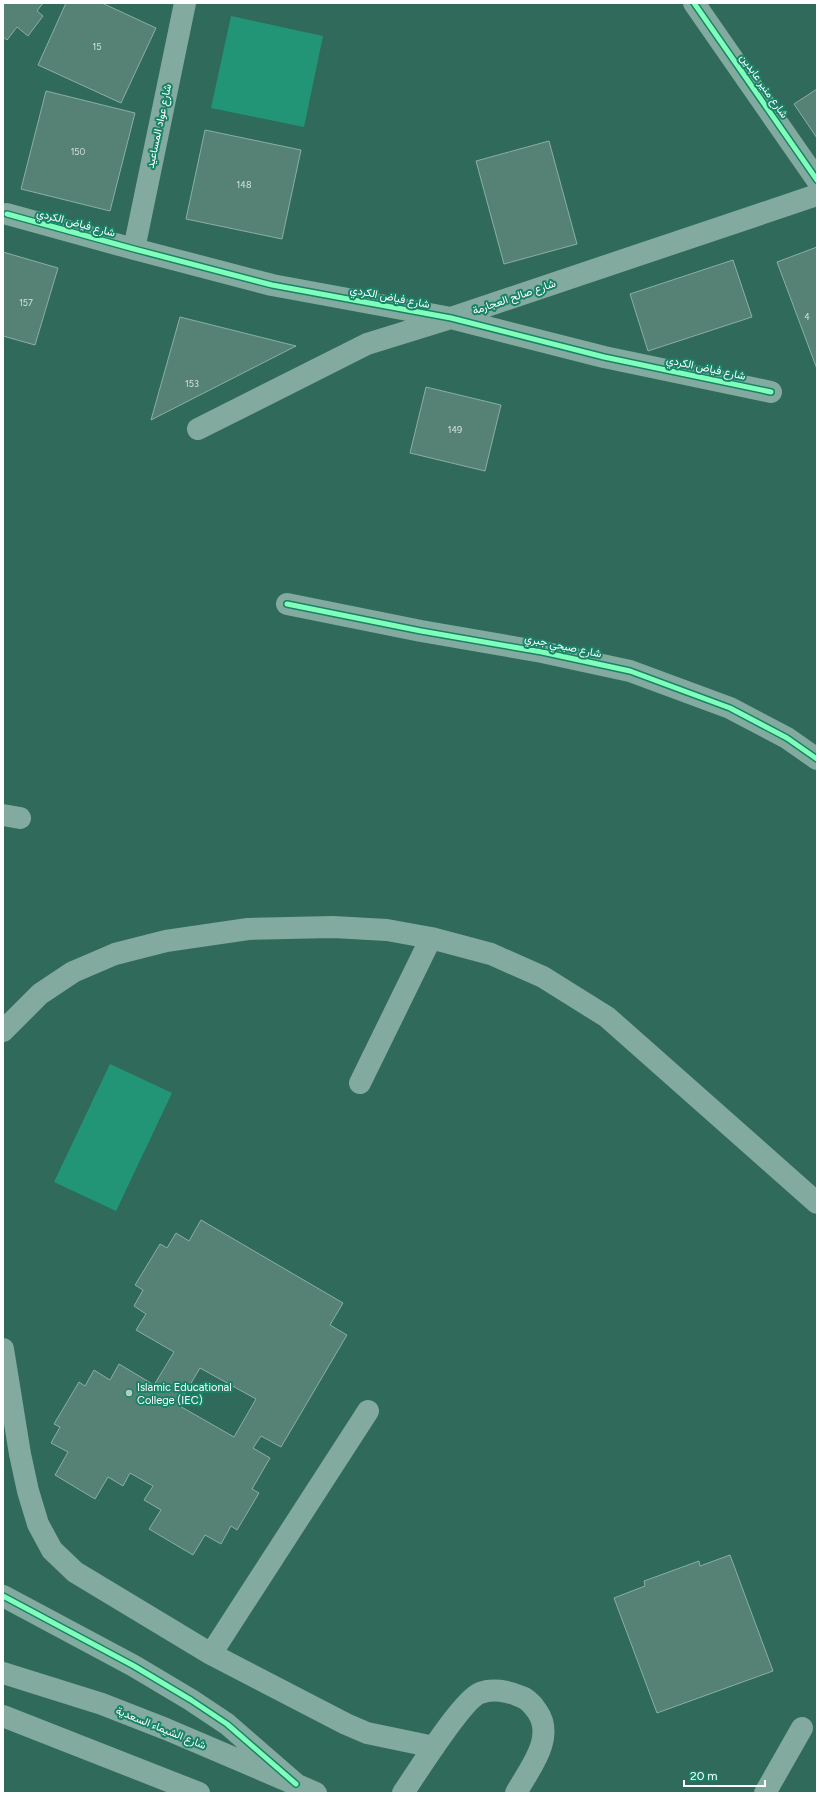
<svg xmlns="http://www.w3.org/2000/svg" width="820" height="1796" font-family="Figtree,Vazirmatn,sans-serif">
  <style>
    .green { fill: #239577 }
    .building { fill: #568276; stroke: #8aafa5; fill-rule: evenodd }
    .lines { fill: none; stroke-linecap: round; stroke-linejoin: round }
    .minor { stroke: #82aa9f; stroke-width: 22 }
    .cycleway-casing { stroke: #188367; stroke-width: 8 }
    .cycleway { stroke: #80ffba; stroke-width: 5 }
    .poi-dot { fill: #b7cbc6; stroke: #188367; stroke-width: 1.5 }
    .labels { text-anchor: middle; dominant-baseline: central; stroke-width: 4; stroke-linejoin: round; paint-order: stroke }
    .number-label { font-size: 9px; fill: #d5e0dd }
    .street-label { font-size: 11px; fill: #fff; stroke: #188367 }
    .poi-label { font-size: 11px; fill: #fff; stroke: #188367; text-anchor: start }
  </style>
  <rect width="100%" height="100%" fill="#306a5b"/>
  <path class="green" d="M231,16L323,36L304,127L211,108Z
    M110,1064L172,1093L116,1211L54,1182Z"/>
  <path class="building" d="M3,3H43L37,11L43,16L28,36L17,27L7,40L3,37Z
    M66,3H102L156,28L121,103L38,65Z
    M817,89V138L794,104Z
    M46,91L135,113L110,211L21,189Z
    M205,130L301,150L282,239L186,219Z
    M549,141L577,244L504,264L476,161Z
    M817,247V369L777,262Z
    M3,252L58,268L35,345L3,336Z
    M733,260L752,317L648,351L630,294Z
    M180,317L296,346L151,420Z
    M426,387L501,405L485,471L410,453Z
    M201,1220L343,1303L330,1325L347,1335L281,1447L261,1436L253,1448L270,1458L252,1489L259,1493L237,1530L231,1526L221,1544L205,1535L193,1555L149,1529L161,1510L144,1500L153,1486L130,1473L123,1486L108,1477L95,1499L55,1475L68,1452L51,1443L60,1427L54,1424L79,1382L85,1386L94,1370L110,1380L119,1364L154,1385L174,1352L136,1330L146,1314L134,1306L143,1290L135,1285L160,1244L167,1248L176,1233L189,1241ZM200,1368L256,1399L234,1437L178,1405Z
    M730,1555L773,1671L657,1713L614,1598L645,1586L644,1581L699,1561L700,1566Z"/>
  <g class="lines">
    <path class="minor" d="M694,3L817,180
      M7,214L134,249L272,285L451,318L604,357L771,392
      M134,249L185,3
      M198,429L367,344L451,318L817,195
      M287,604L421,631L542,652L630,671L730,708L787,738L817,759
      M3,815L20,818
      M3,1031L40,994L73,972L115,954L166,941L248,929L333,927L387,930L431,938L491,954L543,977L607,1017L817,1203
      M360,1083L431,938
      M3,1349L20,1454L28,1491L38,1524L52,1550L75,1572L211,1654L346,1724L367,1733L434,1747
      M3,1596L134,1666L191,1700L227,1724L296,1784
      M211,1654L368,1411
      M3,1673L102,1704L166,1729L316,1793
      M3,1716L199,1793
      M403,1793C416,1774 462,1700 480,1693C492,1688 508,1691 519,1696C527,1698 533,1705 537,1711C556,1738 529,1769 516,1793
      M765,1793L802,1728"/>
    <g class="cycleway-casing">
      <path id="cycleway" d="M694,3L817,180
        M7,214L134,249L272,285L451,318L604,357L771,392
        M287,604L421,631L542,652L630,671L730,708L787,738L817,759
        M3,1596L134,1666L191,1700L227,1724L296,1784"/>
    </g>
    <use href="#cycleway" class="cycleway"/>
  </g>
  <circle class="poi-dot" cx="129" cy="1393" r="4"/>
  <g class="labels">
    <g class="number-label">
      <text x="97" y="46">15</text>
      <text x="78" y="151">150</text>
      <text x="244" y="184">148</text>
      <text x="26" y="302">157</text>
      <text x="807" y="316">4</text>
      <text x="192" y="383">153</text>
      <text x="455" y="429">149</text>
    </g>
    <g class="street-label">
      <text transform="translate(764 86) rotate(55)">شارع منير عابدين</text>
      <text transform="translate(159 126) rotate(-78)">شارع عواد المساعيد</text>
      <text transform="translate(76 223) rotate(15)">شارع فياض الكردي</text>
      <text transform="translate(390 297) rotate(11)">شارع فياض الكردي</text>
      <text transform="translate(514 297) rotate(-19)">شارع صالح العجارمة</text>
      <text transform="translate(706 368) rotate(12)">شارع فياض الكردي</text>
      <text transform="translate(563 646) rotate(12)">شارع صبحي جبري</text>
      <text transform="translate(161 1728) rotate(22)">شارع الشيماء السعدية</text>
    </g>
    <g class="poi-label">
      <text x="137" y="1387">Islamic Educational<tspan x="137" dy="13">College (IEC)</tspan></text>
    </g>
  </g>
  <rect width="820" height="1796" fill="none" stroke="#ffffff" stroke-width="8"/>
  <path d="M684 1780v6h81v-6" fill="none" stroke="#ffffff" stroke-width="2"/>
  <text x="690" y="1780" font-size="12" fill="#ffffff" stroke="#188367" stroke-width="3" paint-order="stroke">20 m</text>
</svg>
